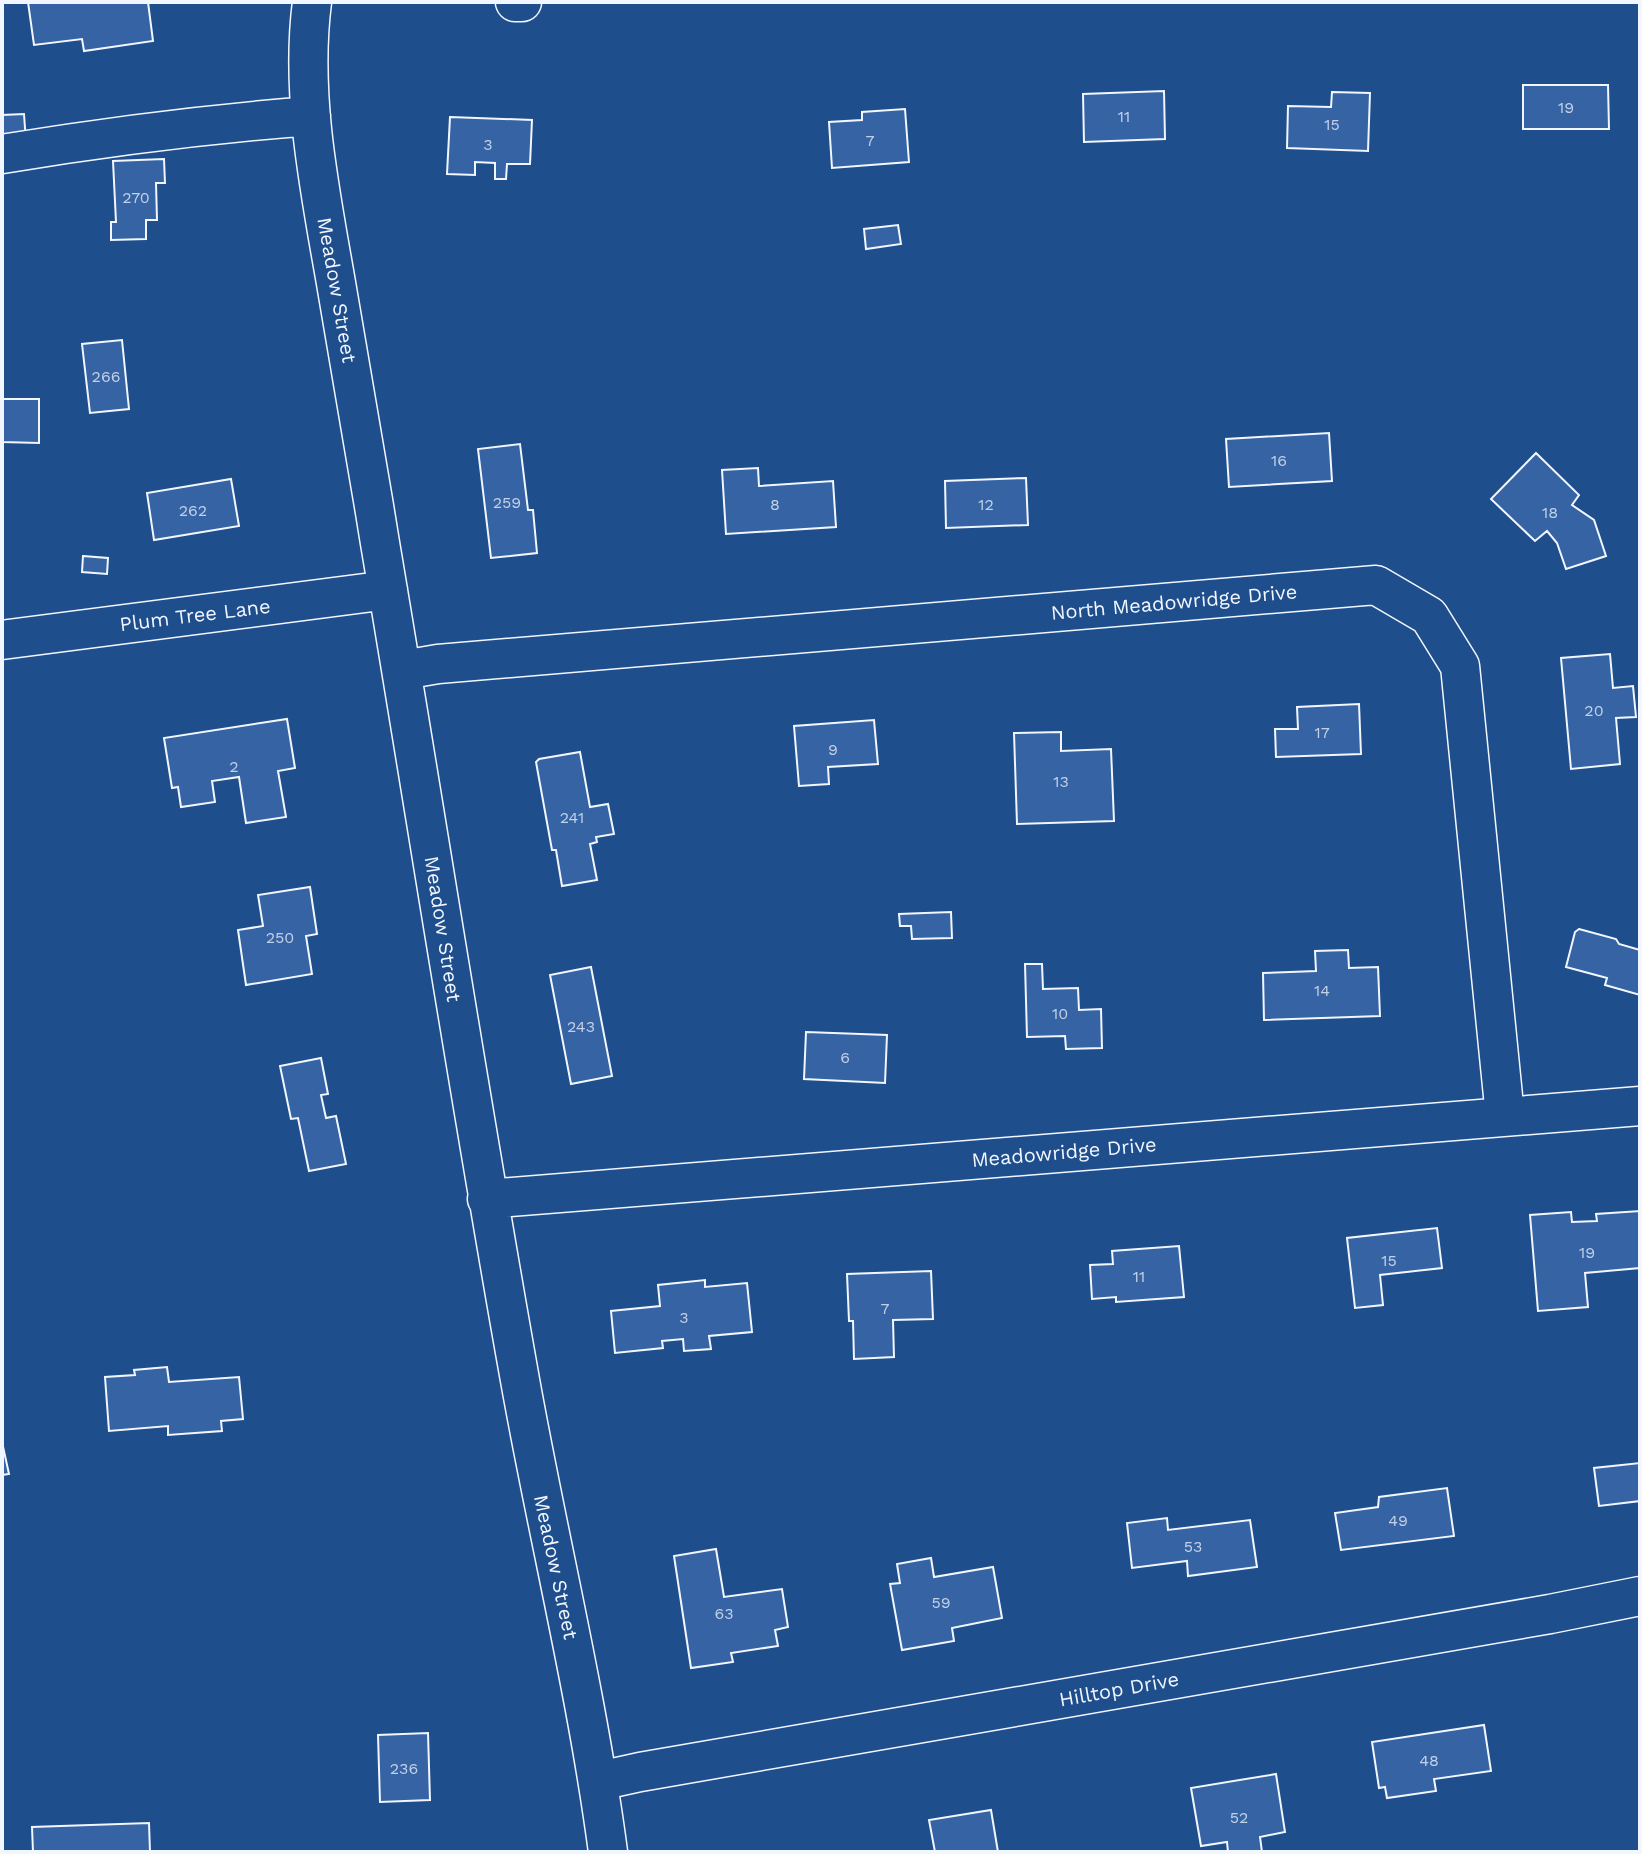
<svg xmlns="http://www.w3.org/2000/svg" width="1642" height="1854" font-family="'Work Sans',sans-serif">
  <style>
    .building { fill: #3563a3; stroke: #f2f6ff; stroke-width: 2 }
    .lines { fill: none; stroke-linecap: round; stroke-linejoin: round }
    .minor-casing { stroke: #f2f6ff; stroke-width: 41 }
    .minor { stroke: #1f4e8c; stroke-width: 38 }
    .labels { text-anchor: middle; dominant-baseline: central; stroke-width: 6; stroke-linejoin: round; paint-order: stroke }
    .number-label { font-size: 16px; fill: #c3d1e8 }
    .street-label { font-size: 20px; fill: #f2f6ff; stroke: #1f4e8c }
  </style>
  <rect width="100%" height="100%" fill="#1f4e8c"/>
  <path class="building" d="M28,2H148L153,41L84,51L82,39L34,45Z
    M1523,85H1608L1609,129H1523Z
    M1164,91L1165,139L1084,142L1083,94Z
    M1332,92L1370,93L1368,151L1287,148L1288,106L1331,107Z
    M905,109L909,162L832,168L829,122L862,120V112Z
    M24,114L26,142L2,143V115Z
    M450,117L532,120L530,164H507L506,179H495V163L475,162V175L447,174Z
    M164,159L165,183H156L157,220H146V239L111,240V222H116L113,161Z
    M898,225L901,244L866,249L864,229Z
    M122,340L129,409L90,413L82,344Z
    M2,399H39V443L2,442Z
    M1329,433L1332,481L1229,487L1226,439Z
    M520,444L528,510H533L537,553L491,558L478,449Z
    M1536,453L1579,495L1572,505L1594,520L1606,556L1566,569L1557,543L1547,531L1535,541L1491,499Z
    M758,468L759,486L833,481L836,527L726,534L722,470Z
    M1026,478L1028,525L946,528L945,481Z
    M231,479L239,526L154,540L147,493Z
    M83,556L108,558L107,574L82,572Z
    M1610,654L1613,688L1633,686L1636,717L1616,718L1620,764L1571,769L1561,658Z
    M1359,704L1361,754L1276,757L1275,729H1298L1297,707Z
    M287,719L295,768L278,771L286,817L246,823L239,777L212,781L215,802L181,807L178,787L172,788L164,738Z
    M874,720L878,764L828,767L829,784L799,786L794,726Z
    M1061,732V751L1111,749L1114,821L1017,824L1014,733Z
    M580,752L590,807L608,804L614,834L596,837L597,842L590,844L597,880L562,886L556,850H552L536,762L539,759Z
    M310,887L317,934L306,936L312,974L246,985L238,930L263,926L258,895Z
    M951,912L952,938L912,939L911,926H900L899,914Z
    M1579,929L1616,939L1619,944L1640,950V995L1605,985L1607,978L1566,967L1575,932Z
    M1348,950L1349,968L1378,967L1380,1016L1264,1020L1263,973L1316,971L1315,951Z
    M1025,964H1042L1043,989L1078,988L1079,1010L1101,1009L1102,1048L1066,1049L1065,1036L1027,1037Z
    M591,967L612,1076L571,1084L550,975Z
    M806,1032L887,1035L885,1083L804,1079Z
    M321,1058L328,1094L321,1095L326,1118L336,1116L346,1164L309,1171L298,1118L291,1119L280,1066Z
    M1640,1211V1268L1585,1273L1588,1307L1538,1311L1530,1215L1571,1212L1572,1222L1597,1221L1596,1214Z
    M1437,1228L1442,1268L1380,1275L1383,1305L1355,1308L1347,1238Z
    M1179,1246L1184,1297L1116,1302V1297L1092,1299L1090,1265L1113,1264L1112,1251Z
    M931,1271L933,1319L893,1320L894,1357L854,1359L853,1321H849L847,1274Z
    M705,1280V1287L747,1283L752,1332L709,1336L711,1349L684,1351L683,1339L662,1341L663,1348L615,1353L611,1311L660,1306L658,1285Z
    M167,1367L169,1382L239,1377L243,1419L221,1421L222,1431L168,1435V1426L109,1431L105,1377L135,1375L134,1370Z
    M2,1442L9,1474L2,1475Z
    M1640,1463V1501L1599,1506L1594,1468Z
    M1447,1488L1454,1536L1341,1550L1335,1513L1378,1507L1379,1497Z
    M1167,1518L1168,1530L1250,1520L1257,1567L1188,1576L1187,1561L1132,1568L1127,1523Z
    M716,1549L724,1597L782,1589L788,1627L775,1630L778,1646L731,1653L733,1662L691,1668L674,1556Z
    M931,1558L934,1577L993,1567L1002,1618L952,1628L954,1641L902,1650L890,1584L900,1583L897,1564Z
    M1484,1725L1491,1771L1434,1779L1436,1791L1387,1798L1385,1787L1379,1788L1372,1742Z
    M428,1733L430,1800L380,1802L378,1735Z
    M1276,1774L1285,1832L1260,1837L1262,1852H1228L1227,1842L1201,1846L1191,1788Z
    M991,1810L998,1852H935L929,1820Z
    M149,1823L150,1852H33L32,1827Z"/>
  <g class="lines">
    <g class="minor-casing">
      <path id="minor" d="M312,2C300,95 320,191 336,283C351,369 366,456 380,543C427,822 470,1101 520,1380C548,1537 587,1693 608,1852
        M515,2H522
        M2,154C105,137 207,124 311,116
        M2,640L388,590
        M403,670L438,664L1376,585L1429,616L1460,666L1505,1116
        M487,1199L1640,1106
        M599,1781L640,1772L1550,1614L1640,1596"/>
    </g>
    <use href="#minor" class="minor"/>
  </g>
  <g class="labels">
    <g class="number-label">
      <text x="1566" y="107">19</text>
      <text x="1124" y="116">11</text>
      <text x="1332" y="124">15</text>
      <text x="870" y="140">7</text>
      <text x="488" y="144">3</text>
      <text x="136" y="197">270</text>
      <text x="106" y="376">266</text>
      <text x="1279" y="460">16</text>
      <text x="507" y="502">259</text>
      <text x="775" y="504">8</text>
      <text x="986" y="504">12</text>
      <text x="193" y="510">262</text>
      <text x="1550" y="512">18</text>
      <text x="1594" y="710">20</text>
      <text x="1322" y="732">17</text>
      <text x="833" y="749">9</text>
      <text x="234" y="766">2</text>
      <text x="1061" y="781">13</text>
      <text x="572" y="817">241</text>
      <text x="280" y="937">250</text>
      <text x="1322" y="990">14</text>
      <text x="1060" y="1013">10</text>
      <text x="581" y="1026">243</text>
      <text x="845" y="1057">6</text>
      <text x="1587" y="1252">19</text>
      <text x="1389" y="1260">15</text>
      <text x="1139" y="1276">11</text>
      <text x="885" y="1308">7</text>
      <text x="684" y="1317">3</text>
      <text x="1398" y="1520">49</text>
      <text x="1193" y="1546">53</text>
      <text x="941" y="1602">59</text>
      <text x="724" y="1613">63</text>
      <text x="1429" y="1760">48</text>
      <text x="404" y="1768">236</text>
      <text x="1239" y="1817">52</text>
    </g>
    <g class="street-label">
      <text transform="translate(337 290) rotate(80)">Meadow Street</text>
      <text transform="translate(1174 602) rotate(-5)">North Meadowridge Drive</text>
      <text transform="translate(195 615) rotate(-7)">Plum Tree Lane</text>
      <text transform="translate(443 929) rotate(81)">Meadow Street</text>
      <text transform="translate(1064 1152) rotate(-5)">Meadowridge Drive</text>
      <text transform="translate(556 1567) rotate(78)">Meadow Street</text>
      <text transform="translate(1119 1689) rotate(-10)">Hilltop Drive</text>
    </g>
  </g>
  <rect width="1642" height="1854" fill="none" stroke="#f2f6ff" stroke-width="8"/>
</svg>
